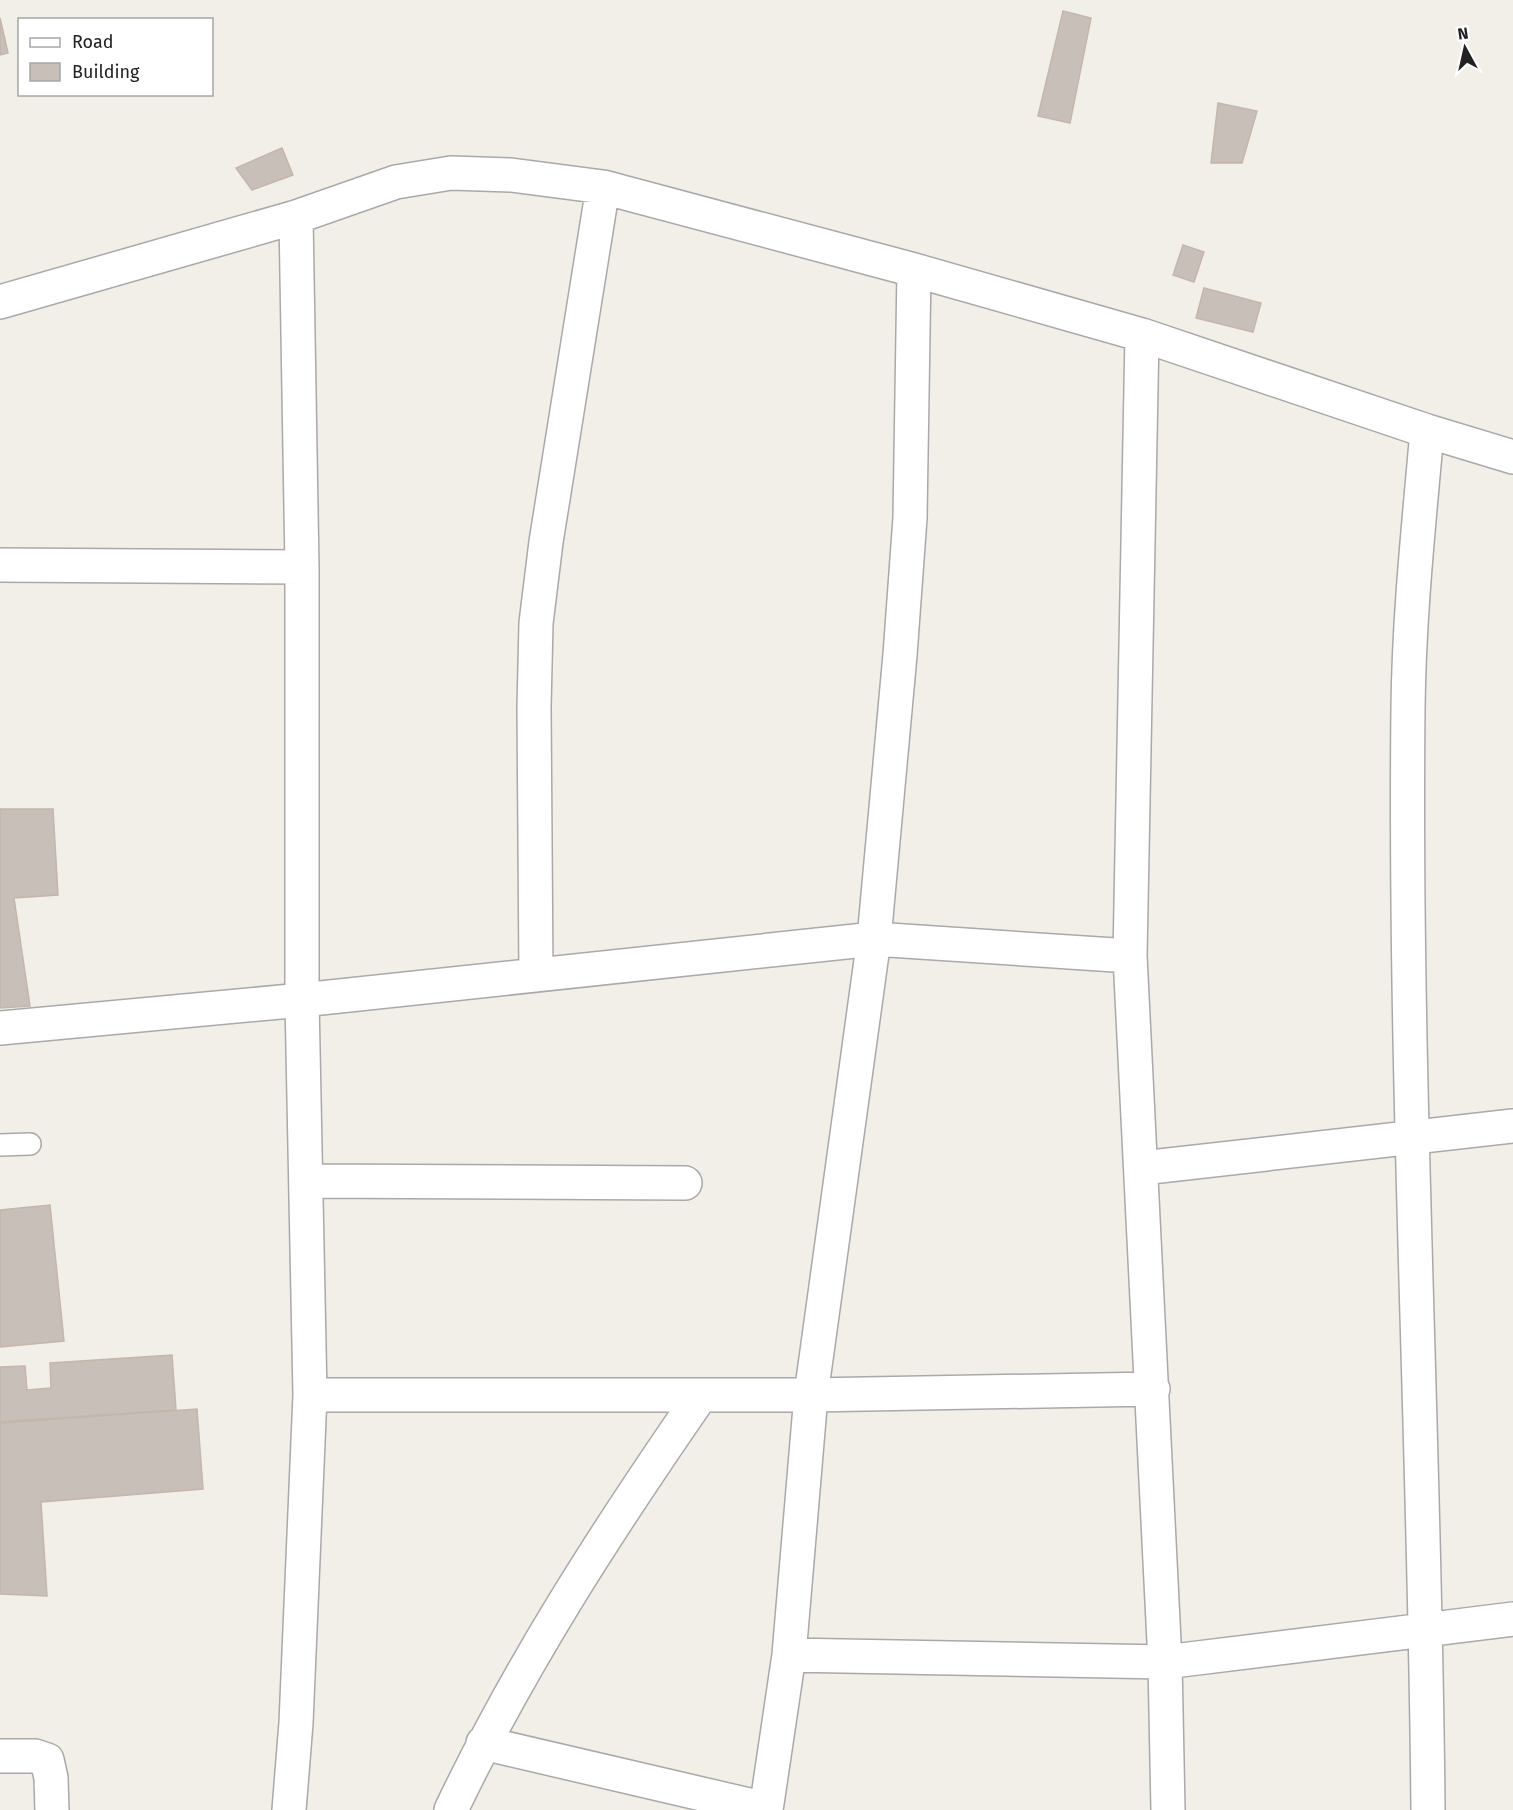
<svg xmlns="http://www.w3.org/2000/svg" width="1513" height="1810" font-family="'Fira Sans',sans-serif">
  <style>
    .building { fill: #c7bfb8; stroke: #c4b6ab; stroke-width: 1.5 }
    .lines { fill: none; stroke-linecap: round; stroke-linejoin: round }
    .lane-casing { stroke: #a9a9a9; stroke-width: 24 }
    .street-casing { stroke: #a9a9a9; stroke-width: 36 }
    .lane { stroke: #fff; stroke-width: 21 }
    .street { stroke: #fff; stroke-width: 33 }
  </style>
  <rect width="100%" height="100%" fill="#f2efe9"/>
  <path class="building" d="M1063,11L1091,18L1070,123L1038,116Z
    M0,18L8,53L0,55Z
    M1218,103L1257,111L1242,163H1211Z
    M282,148L293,175L252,190L236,168Z
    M1183,245L1204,252L1194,282L1173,275Z
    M1204,288L1261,303L1253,332L1196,318Z
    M0,809H53L58,895L14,898L30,1006L0,1008Z
    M50,1205L64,1341L0,1347V1210Z
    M172,1355L176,1410L0,1422V1367L25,1366L27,1390L51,1388L50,1363Z
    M197,1409L203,1489L41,1502L47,1596L0,1594V1423Z"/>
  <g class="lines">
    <g class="lane-casing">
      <path id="lane" d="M0,1145L30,1144"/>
    </g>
    <g class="street-casing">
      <path id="street" d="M0,302L296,217L396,182L451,173L511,175L603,187L914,270L1142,335L1427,431L1513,457
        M1142,335L1130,956L1165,1662L1168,1810
        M1427,431C1419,523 1409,615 1408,708C1404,1075 1425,1442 1428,1810
        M0,565L302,567
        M536,975L534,707L536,623L546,542L603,187
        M0,1028L302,1000L874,939L1130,956
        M1142,1168L1513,1126
        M307,1181L685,1183
        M310,1395H811L1153,1389
        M789,1655L1165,1662L1513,1619
        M483,1743L766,1809
        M0,1756H35L47,1760L51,1778L52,1810
        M289,1810L296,1723L310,1395L302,1000V567L296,217
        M451,1810C521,1663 609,1528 701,1395
        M766,1810L789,1655L811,1395L874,939L900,655L910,518L914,270"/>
    </g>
    <use href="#lane" class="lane"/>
    <use href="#street" class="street"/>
  </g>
  <rect x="18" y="18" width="195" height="78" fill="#ffffff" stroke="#a7a7a7" stroke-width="1.5"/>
  <rect x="30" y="38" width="30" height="9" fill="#ffffff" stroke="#a7a7a7" stroke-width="1.5"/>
  <text x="72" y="48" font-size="18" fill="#222222">Road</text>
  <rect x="30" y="63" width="30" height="18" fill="#c7bfb8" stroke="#a7a7a7" stroke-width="1.5"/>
  <text x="72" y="78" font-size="18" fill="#222222">Building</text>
  <g transform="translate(1465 48) rotate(352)" stroke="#ffffff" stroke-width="4.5" paint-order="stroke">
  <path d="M0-4.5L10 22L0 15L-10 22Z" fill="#222222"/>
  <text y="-9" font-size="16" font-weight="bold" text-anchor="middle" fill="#222222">N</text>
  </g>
</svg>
